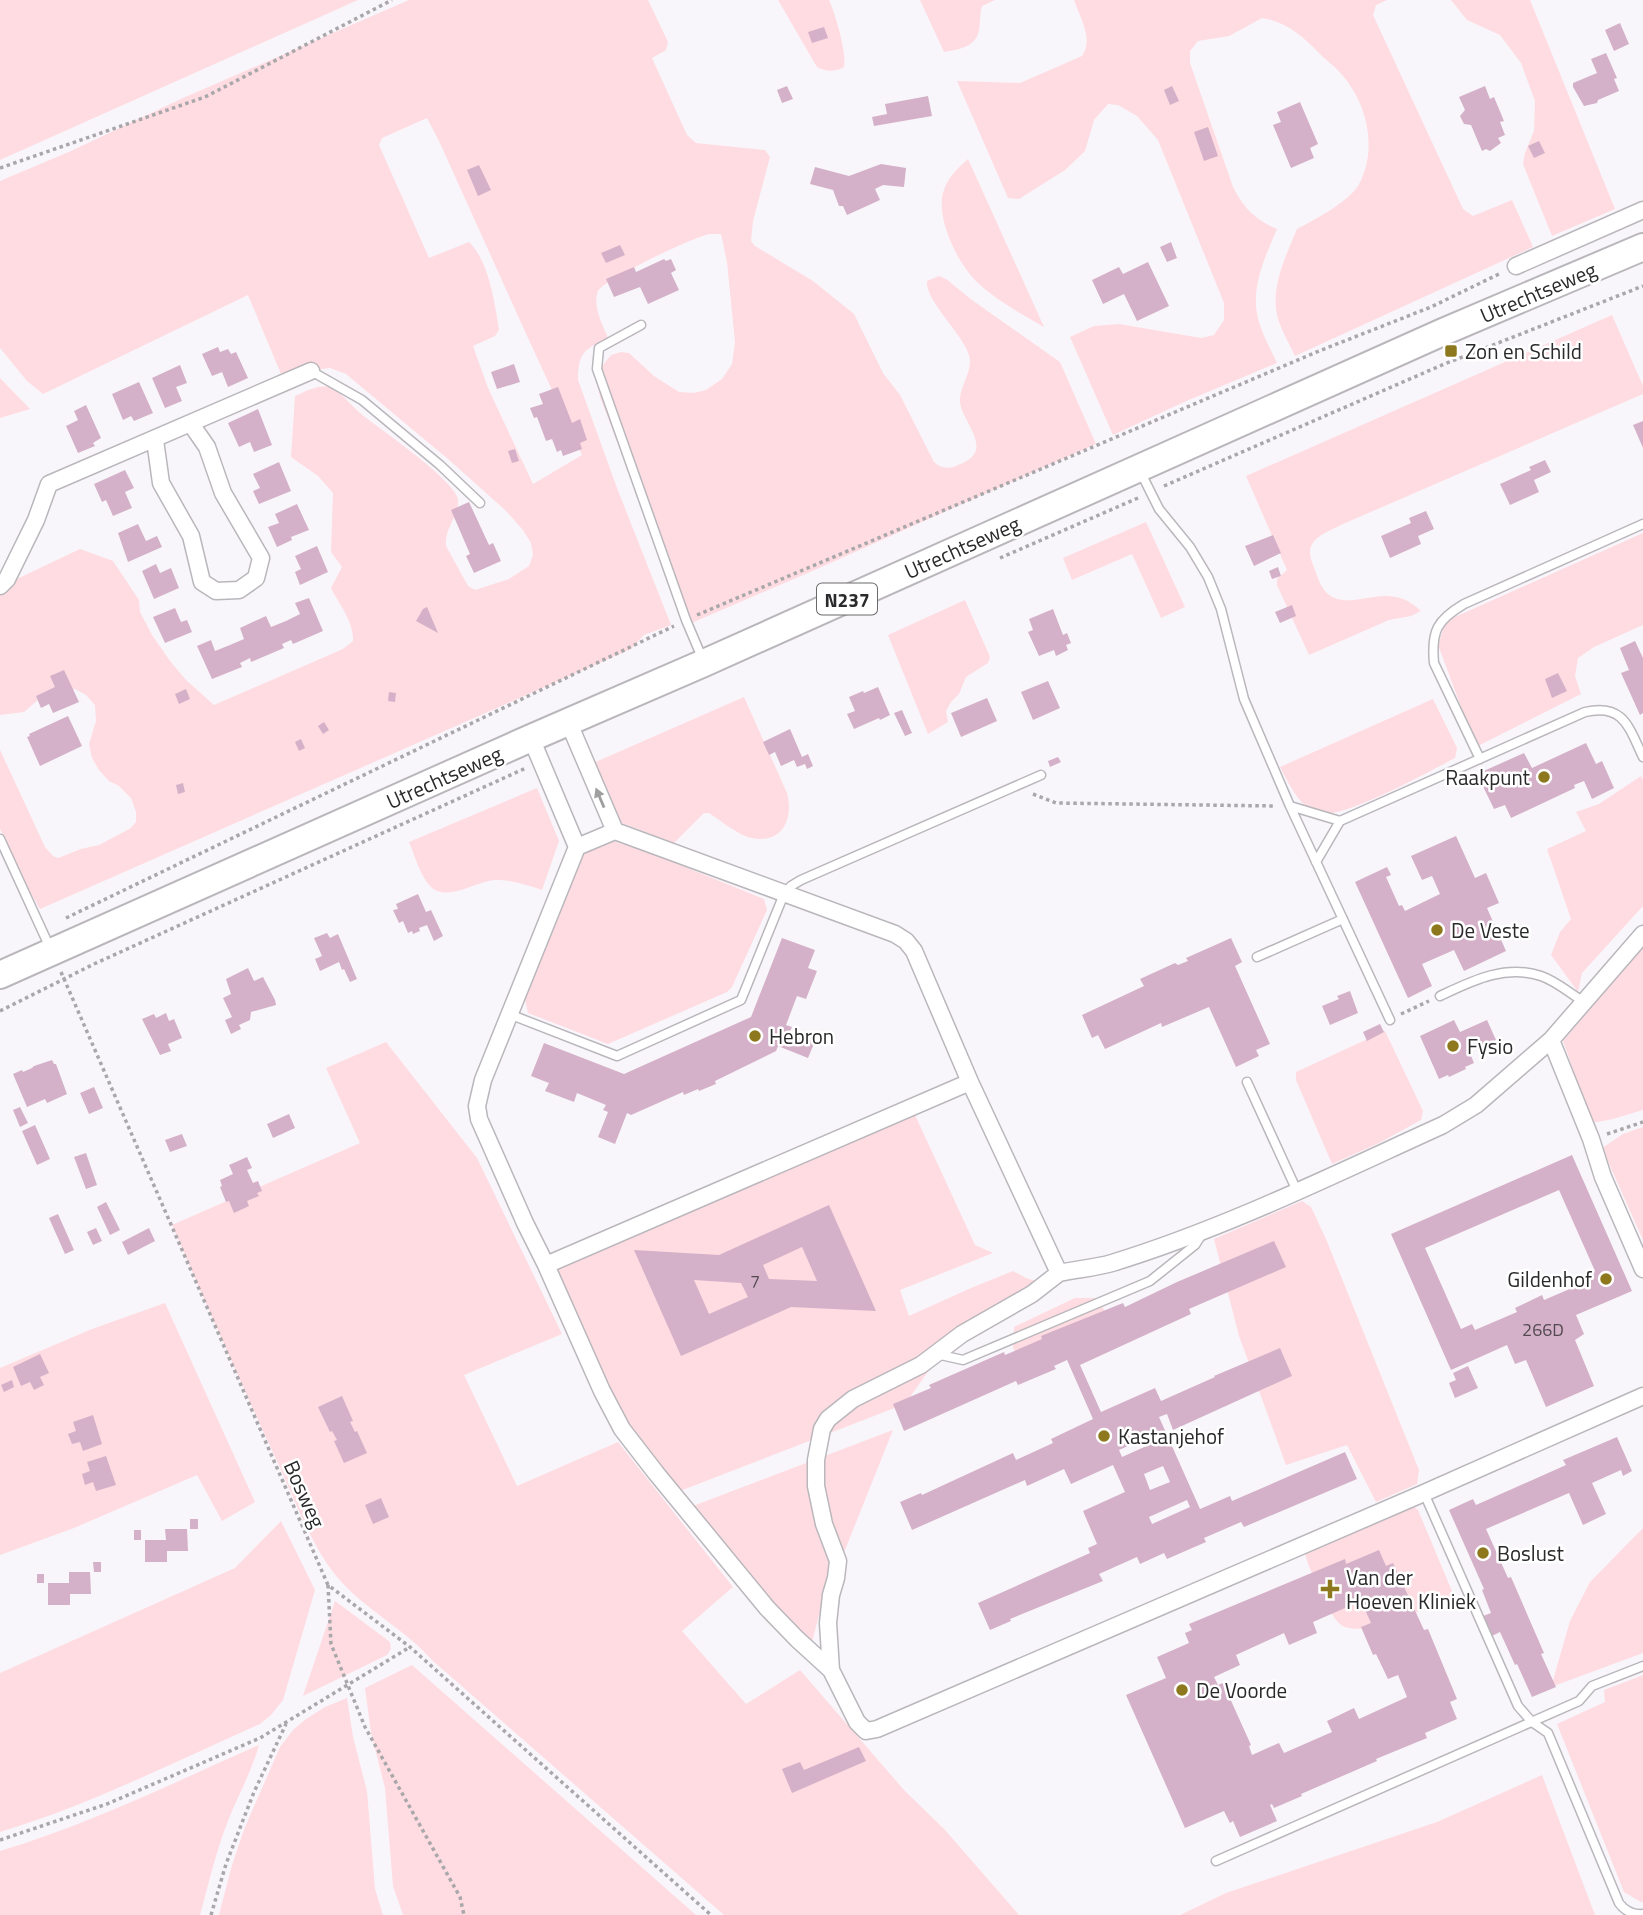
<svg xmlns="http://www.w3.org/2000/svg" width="1643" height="1915" font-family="'Titillium Web',sans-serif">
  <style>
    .green { fill: #fedce1; fill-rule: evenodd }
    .building { fill: #d4b1c8; fill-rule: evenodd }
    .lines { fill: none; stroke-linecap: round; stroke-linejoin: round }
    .lane-casing { stroke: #bab7bc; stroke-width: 11 }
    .street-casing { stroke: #bab7bc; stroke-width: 19 }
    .primary-casing { stroke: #bab7bc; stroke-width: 30 }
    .path { stroke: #a9a7aa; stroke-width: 3.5; stroke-dasharray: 3.5 3.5; stroke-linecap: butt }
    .lane { stroke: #fff; stroke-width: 8 }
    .street { stroke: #fff; stroke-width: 16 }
    .primary { stroke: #fff; stroke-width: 26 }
    .oneway { fill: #9f9fa0 }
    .poi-dot { fill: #8d781d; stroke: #fff; stroke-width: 2.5 }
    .labels { text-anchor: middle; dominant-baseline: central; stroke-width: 5; stroke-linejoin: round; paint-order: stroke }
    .number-label { font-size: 18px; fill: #544b52 }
    .shield { fill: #fff; stroke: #6a696b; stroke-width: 2 }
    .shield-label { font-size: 19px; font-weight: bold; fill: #2a292b }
    .street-label { font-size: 21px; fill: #2a292b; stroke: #fff }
    .poi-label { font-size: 21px; fill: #2a292b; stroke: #fff; text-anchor: start }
  </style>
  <rect width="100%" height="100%" fill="#f9f6fb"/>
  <path class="green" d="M0,0H358L0,160Z
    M409,0H648L668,42L666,50L652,58L687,135L696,143L765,150L770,157L753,221L751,241L755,246L813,281L854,314L883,373L900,395L934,462C944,471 952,468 963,463C994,449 962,422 960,402C959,386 974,371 969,355C962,333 925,301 927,281L939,276L946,279L972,300L1060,362L1096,444L817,569L687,625L600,397L597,382L598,371L611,355L621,352L629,353L654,376L679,392L694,393L706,390L722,379L732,364L735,342L727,262L721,234C719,234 713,234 710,234C695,236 603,280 598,291C592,306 603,325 608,338C585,349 578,352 578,380L617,488L671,625L644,635L631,649L40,909L26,885L0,829V750L45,847L53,856L58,858L81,849L99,845L118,835L131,828L136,822V812L131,798L119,786L109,781L99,770L92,758L89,744L96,721L95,705L86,695L75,689H64L45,694L24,712L0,715V587L80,549L113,561L139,600L140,612L152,635L170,661L186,680L214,705L343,649L353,641C354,622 339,604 331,588L342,567L331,552L333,493L318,476L291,457L295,396C305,392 320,383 331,388C342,393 351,405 360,413C378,428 454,479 458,499C460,515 444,528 446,546L468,586L475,590L509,579L529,566L533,555L531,543L523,530L505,510L448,459L346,374L330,368L281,374L248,295L43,394L27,381L0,348V181L71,151L183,98ZM427,118L439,141L528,338L582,455L533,484L488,388L473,346L495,336L499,330C495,304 489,261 469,242L429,258L379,145L382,138Z
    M778,0H829C835,13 847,53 844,67C834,72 827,72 817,67Z
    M920,0H995L982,6C979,15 981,25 978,34C973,48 956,50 944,52Z
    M1074,0H1387L1376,5L1373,15L1463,209L1473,216L1512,200L1533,247L1295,356C1289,343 1280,328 1277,315C1271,285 1286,256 1297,229C1313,221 1349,201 1358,186C1378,151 1368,105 1343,76C1337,68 1327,61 1320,54C1301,35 1289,23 1262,18L1229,36L1198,41L1190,51V63L1233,187C1244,208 1254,219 1277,229C1265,257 1249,290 1259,322C1263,336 1271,350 1277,363L1184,402L1113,435L1070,337L1094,326L1119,324L1201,338L1214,335L1224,320V303L1158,140L1137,116L1118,105L1108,104L1094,120L1085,151L1065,170L1019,199L1008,198L957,81L1020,83L1082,56C1094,39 1080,18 1074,0Z
    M1451,0H1530L1615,209L1552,236L1523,164L1525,153L1534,131L1535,101L1521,63L1500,35L1467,20Z
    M968,159L1044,327C1021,314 996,300 977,282C958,264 936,219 943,193C947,178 957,169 968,159Z
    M1612,315L1643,386V394L1343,524C1324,534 1302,539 1313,565C1317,575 1320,587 1328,594C1352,614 1387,577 1421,611L1411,616L1389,620L1309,655L1277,585V579L1287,570L1246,476Z
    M0,378L30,409L0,418Z
    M1146,522L1185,607L1161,618L1132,554L1072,580L1063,558Z
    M1643,533V625L1594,647L1578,658L1575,676L1581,694L1476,747L1438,645L1446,621Z
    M965,600L990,657L988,663L966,677L959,694L951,702L946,711L948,722L928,734L888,635Z
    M744,697L787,793C794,819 782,844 752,838C739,836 720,820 709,813H704L674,843L617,821L591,764Z
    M1433,699L1457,748L1455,758C1432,770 1337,823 1316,813C1299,806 1288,782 1280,767Z
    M1641,776L1643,780V906L1582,973L1578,992L1551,955L1560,932L1571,919L1547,849L1586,831L1576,812L1599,804Z
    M537,788L559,841L542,890C527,885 509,879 494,880C475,882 447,902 431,887C420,876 415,856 409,842Z
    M612,841L643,850L764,899L767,910L732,987L727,992L608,1044L528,1013L524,995L580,854Z
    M1643,946V1110L1613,1119L1592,1123L1563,1041Z
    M1385,1031L1423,1111L1421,1120L1379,1143L1332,1164L1296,1080V1072Z
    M386,1042L477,1158L562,1334L464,1375L517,1486L618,1442L733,1587L682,1631L746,1704L800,1670L904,1790L945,1830L1019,1915H724L433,1661C405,1629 364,1609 337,1577C310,1544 294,1497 276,1459C240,1381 206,1304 172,1225L360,1143L326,1068Z
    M915,1115L975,1245L993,1253L900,1290L909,1316L971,1288L1013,1271L1026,1278L1048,1285L937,1359L905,1404L680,1491L623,1417L607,1388L556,1270Z
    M1643,1127V1240L1602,1148L1623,1134Z
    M1302,1201L1311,1207L1326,1239L1419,1470L1417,1484L1376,1502L1347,1445L1286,1465L1239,1336L1214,1239Z
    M1075,1298H1096L1105,1311L1019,1357L1013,1348L1014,1327Z
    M165,1303L255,1502L222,1521L197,1475L74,1528L0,1555V1368L92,1329Z
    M893,1430L819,1615L810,1650L693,1506Z
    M1412,1505L1418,1510L1454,1596C1430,1606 1364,1640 1341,1625C1332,1618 1327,1603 1322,1593C1316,1580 1308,1568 1305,1553Z
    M281,1521L315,1590L283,1700L271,1715L260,1724C174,1762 90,1805 0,1832V1673L235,1568Z
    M1643,1528V1653L1551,1687L1570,1621L1590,1582Z
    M335,1601L390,1642L391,1649L387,1655L303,1696Z
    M412,1665L696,1915H403L393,1886L385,1788L371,1733L365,1688Z
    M1643,1675V1902H1641L1624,1892L1557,1724L1605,1702L1604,1690Z
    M347,1698L353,1737L367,1791L375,1889L383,1915H219L232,1865L245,1827L280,1747L293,1730L306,1719L325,1707Z
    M259,1745C252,1771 238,1795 228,1821C216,1851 209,1883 200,1915H0V1851C90,1824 173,1783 259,1745Z
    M1542,1775L1595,1915H1180L1226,1893L1437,1822Z"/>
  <path class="building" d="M1620,23L1629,44L1614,51L1605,30Z
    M824,27L828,38L812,43L808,32Z
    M1606,53L1617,78L1614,79L1619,91L1598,100L1597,103L1584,106L1573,87V83L1597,73L1591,59Z
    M787,86L793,99L782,103L777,90Z
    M1172,86L1179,101L1170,105L1164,90Z
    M1485,86L1490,99L1494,97L1504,121L1500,122L1505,135L1498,138L1501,143L1490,151L1486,149L1482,151L1471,125L1464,124L1460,116L1465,110L1459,97Z
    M928,96L932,116L874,126L872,117L887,114L885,104Z
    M1300,102L1318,144L1310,148L1314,158L1291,168L1273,125L1281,122L1277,112Z
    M1208,127L1218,156L1204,161L1194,132Z
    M1539,141L1545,153L1534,158L1528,146Z
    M881,164L906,168L904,187L883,185L875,189L880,200L847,215L843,206H839L833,190L810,184L815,167L849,176Z
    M479,165L491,190L478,196L467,170Z
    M1171,242L1177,258L1167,262L1160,247Z
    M620,245L625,255L606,263L601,253Z
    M664,259L666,261L671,259L676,270L671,273L679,290L648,304L640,287L614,297L606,279L634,267L636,272Z
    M1148,262L1169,306L1137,321L1124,294L1103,304L1092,280L1119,267L1123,274Z
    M218,347L220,352L228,349L231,354L236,352L248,378L228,387L222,372L212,376L202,354Z
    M514,364L520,382L497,389L491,372Z
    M180,365L187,383L176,387L182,401L165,408L152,378Z
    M139,382L153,413L134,421L131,416L123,420L112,394Z
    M558,387L572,423L580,419L587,440L580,443L582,449L563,456L561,450L557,452L552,439L546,441L537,417L534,418L530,408L543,404L539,394Z
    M86,405L101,438L93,443L95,446L78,453L66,426L78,420L74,411Z
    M258,409L272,445L254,452L250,442L239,447L228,423Z
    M1643,421V448L1633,425Z
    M515,449L519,461L512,463L508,451Z
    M1545,460L1551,472L1534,480L1539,492L1510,505L1500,484L1531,470L1529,467Z
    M279,462L291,491L259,504L253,491L260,488L253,474Z
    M125,470L134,488L125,492L132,508L113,516L106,500L102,502L94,484Z
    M469,502L489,545L493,543L501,561L474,573L466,556L470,554L451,510Z
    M297,504L309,530L291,537L292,540L277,547L268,527L279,523L275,514Z
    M1426,511L1434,529L1418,536L1421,544L1390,558L1381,536L1411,523L1409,518Z
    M138,524L146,541L157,536L162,547L128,562L118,533Z
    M1273,535L1281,553L1254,566L1245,546Z
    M317,546L328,572L300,585L295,572L301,569L295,556Z
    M156,564L160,573L171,568L179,588L154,599L142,571Z
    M1278,567L1281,576L1272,579L1269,571Z
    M309,598L323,631L293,644L291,640L282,644L284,648L251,662L250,658L240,663L242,667L212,679L197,646L211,640L215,651L230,645L244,639L240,628L266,616L271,627L286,621L300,614L295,603Z
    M1292,605L1296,616L1280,623L1275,612Z
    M427,607L438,633L416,621L423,609Z
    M175,608L181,622L187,620L192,632L165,643L153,617Z
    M1053,609L1063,635L1067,633L1071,643L1066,645L1068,650L1056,656L1054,650L1039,656L1028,632L1033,630L1029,619Z
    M1635,641L1643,658V713L1640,715L1621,673L1629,670L1620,648Z
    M64,670L79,702L53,713L49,704L41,708L36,696L55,687L50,676Z
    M1558,673L1567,691L1552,698L1545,679Z
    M1048,681L1060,708L1033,720L1021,692Z
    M878,687L890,715L880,720L879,718L854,729L847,714L855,711L849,697L863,691L864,693Z
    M186,689L190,699L179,704L175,694Z
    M389,692L396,693L395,702L388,701Z
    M987,698L997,721L961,737L951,713Z
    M902,710L912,733L905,736L894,713Z
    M68,716L82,746L40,766L27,737L30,736L29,734Z
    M324,722L329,730L323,734L318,726Z
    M790,729L802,757L808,754L813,766L807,769L805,764L797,767L794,760L781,766L775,752L769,755L763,742Z
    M301,739L305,748L299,751L295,742Z
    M1586,743L1596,764L1602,761L1614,788L1592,799L1584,781L1574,785L1575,788L1511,818L1505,805L1494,809L1477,774L1524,753L1532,768Z
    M1058,757L1061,762L1050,767L1048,761Z
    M183,783L185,792L178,794L176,785Z
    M1456,836L1475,878L1486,873L1499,903L1487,908L1506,951L1464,971L1454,950L1422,964L1432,986L1408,998L1355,882L1387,867L1391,875L1386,877L1399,906L1402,905L1405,911L1440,894L1432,876L1422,880L1411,856Z
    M418,894L426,912L431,910L443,936L434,941L427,925L419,928L420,931L413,934L412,931L408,933L403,921L399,923L393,910L398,909L396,904Z
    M327,933L330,938L338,934L357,979L350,982L344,969L342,970L339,962L320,971L315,959L322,956L314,938Z
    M782,938L815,950L808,968L817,971L806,999L797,996L786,1025L792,1027L790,1031L815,1041L808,1058L778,1046L776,1051L715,1081L716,1084L699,1091L698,1089L684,1095L683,1092L631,1115L627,1113L615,1144L598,1137L608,1112L603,1110L606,1105L577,1093L574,1102L545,1091L549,1083L531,1076L544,1043L624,1074L751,1017Z
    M1231,938L1242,962L1235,966L1270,1044L1256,1050L1259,1056L1236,1067L1209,1007L1162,1027L1161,1023L1105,1049L1098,1035L1092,1038L1082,1015L1144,986L1140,979L1175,963L1178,965L1188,961L1186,958Z
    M248,968L254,981L263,977L275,1000L276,1005L251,1012L250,1020L239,1025L241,1029L231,1034L225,1020L232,1017L223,998L231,994L226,979Z
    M1350,991L1358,1013L1330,1025L1322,1006L1339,999L1337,996Z
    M166,1013L169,1021L174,1019L182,1038L168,1044L171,1051L160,1055L142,1019L154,1014L156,1018Z
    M1454,1020L1460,1032L1487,1020L1496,1040L1469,1051L1474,1063L1465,1067L1466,1069L1449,1077L1448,1075L1439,1079L1420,1036Z
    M1380,1024L1384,1032L1367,1041L1363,1032Z
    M52,1060L54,1064H56L67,1094L47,1103L45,1099L27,1107L13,1074L22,1070L23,1072L32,1068L34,1066Z
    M94,1087L103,1108L89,1114L80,1093Z
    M20,1107L28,1123L20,1127L13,1110Z
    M289,1114L295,1128L273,1138L267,1124Z
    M35,1125L50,1159L37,1165L22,1131Z
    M182,1134L187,1146L170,1152L165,1140Z
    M86,1153L97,1185L86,1189L74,1157Z
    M1572,1155L1632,1291L1576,1315L1584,1334L1575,1340L1594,1386L1546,1407L1526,1360L1515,1364L1507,1345L1451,1370L1391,1234ZM1559,1190L1595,1271L1583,1276L1586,1282L1544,1300L1542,1295L1515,1308L1517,1312L1475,1330L1472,1324L1461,1329L1425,1248Z
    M247,1157L252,1168L247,1170L253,1183L258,1181L262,1191L257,1193L259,1196L247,1201L249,1206L234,1213L229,1201L226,1202L220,1187L222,1186L220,1180L233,1174L229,1165Z
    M106,1202L120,1230L110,1235L97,1207Z
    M829,1205L876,1311L791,1307L681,1356L634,1250L719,1255ZM802,1247L817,1281L769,1279L763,1265ZM694,1280L741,1283L748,1297L709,1314Z
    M58,1214L74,1250L65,1254L49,1218Z
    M96,1228L102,1241L93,1245L87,1232Z
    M149,1228L155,1241L128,1255L122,1242Z
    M1274,1241L1286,1267L1189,1309L1191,1314L1080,1365L1101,1412L1155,1388L1161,1401L1215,1377L1214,1376L1280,1348L1292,1376L1173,1430L1167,1414L1159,1417L1200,1509L1230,1496L1232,1501L1345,1452L1357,1479L1244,1527L1241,1522L1204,1538L1206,1542L1167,1559L1164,1553L1140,1564L1137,1557L1099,1574L1103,1581L1010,1619L1011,1621L990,1630L978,1603L1090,1553L1088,1548L1097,1544L1083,1511L1125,1492L1113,1465L1071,1484L1064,1469L1027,1486L1025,1480L912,1530L900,1502L921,1493L922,1495L1013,1453L1016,1460L1053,1443L1051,1439L1093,1419L1067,1360L1054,1366L1056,1369L1018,1385L1016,1381L904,1431L893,1404L931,1388L929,1385L1004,1352L1005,1355L1042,1339L1041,1336L1123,1303L1125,1307L1177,1282ZM1157,1433L1160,1440L1122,1457L1119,1450ZM1163,1466L1170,1482L1150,1490L1144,1474ZM1187,1500L1190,1507L1152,1524L1149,1517Z
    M40,1354L49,1373L40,1377L44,1385L34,1390L30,1382L21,1386L13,1367Z
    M1468,1366L1478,1388L1455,1398L1449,1383L1456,1380L1453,1373Z
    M12,1380L14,1387L4,1392L1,1385Z
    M342,1396L353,1421L350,1422L355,1432L357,1431L367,1453L344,1463L334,1441L337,1440L332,1431L330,1432L318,1407Z
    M93,1415L102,1444L83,1451L80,1442L72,1444L68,1434L76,1431L73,1422Z
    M1617,1437L1632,1471L1623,1476L1621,1470L1592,1483L1606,1514L1583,1525L1569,1493L1486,1529L1508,1578L1511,1577L1544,1653L1541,1654L1556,1687L1532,1697L1517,1664L1515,1665L1500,1632L1492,1636L1483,1616L1491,1613L1482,1590L1484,1589L1449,1510L1473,1499L1476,1505L1566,1465L1563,1460Z
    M106,1456L116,1485L96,1491L93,1482L85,1485L82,1474L90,1471L87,1462Z
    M381,1498L389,1517L373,1524L365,1505Z
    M190,1519H198V1529H190Z
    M165,1529H187L188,1551H167V1562H145V1540H166Z
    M134,1530H141V1540H134Z
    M1379,1550L1386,1566L1393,1563L1424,1630L1428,1629L1457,1699L1450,1702L1457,1719L1425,1733L1427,1738L1376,1759L1377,1761L1301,1794L1302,1796L1274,1808L1272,1804L1270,1805L1277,1821L1240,1837L1233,1821L1230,1823L1224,1811L1185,1828L1126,1695L1166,1678L1157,1657L1189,1643L1185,1633L1192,1630L1189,1624L1345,1559L1346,1564ZM1361,1601L1371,1623L1361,1627L1373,1655L1376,1654L1388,1679L1398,1675L1407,1697L1359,1719L1354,1708L1327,1721L1332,1732L1284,1753L1279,1743L1252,1755L1249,1746L1251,1745L1223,1683L1218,1685L1214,1677L1240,1665L1236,1655L1284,1633L1289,1645L1317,1633L1313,1622Z
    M93,1562H101V1572H94Z
    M69,1572H90L91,1594H70V1605H48V1583H69Z
    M37,1574H44V1583H37Z
    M859,1747L866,1761L792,1793L782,1769L800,1762L804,1770Z"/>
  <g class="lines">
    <g class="lane-casing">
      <path id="lane" d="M641,325L599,348L597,369L686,620L703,660
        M311,371L362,400L440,465L480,503
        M1140,471L1159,509L1190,547L1208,577L1221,609L1244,699L1290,806L1390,1020
        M1480,759L1434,663C1431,631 1437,620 1464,604L1643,524
        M1290,806L1340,821L1585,712C1624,703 1629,728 1643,757
        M0,839L51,950
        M1316,862L1340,821
        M1257,957L1343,919
        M1440,996C1472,981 1505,964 1541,976C1556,981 1571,994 1584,1002
        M509,1014L617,1056L741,1000L784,894L791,886L801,880L1041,775
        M1247,1082L1297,1191
        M936,1354L963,1360L1150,1281L1195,1245L1202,1234
        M1424,1493L1518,1706L1532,1722L1548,1733L1619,1903C1625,1911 1633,1915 1643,1914
        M1216,1861L1579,1701L1592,1686L1643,1666"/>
    </g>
    <g class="street-casing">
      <path id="street" d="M1516,266L1643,210
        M155,440L161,483L191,536L202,582L216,591L239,590L256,578L261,558L223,493L207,447L191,424
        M0,586L7,579L36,520L49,484L311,371
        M568,721L615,831
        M531,738L577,847L483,1080L477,1106L479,1119L525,1223L546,1265L970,1082
        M577,847L615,831L895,934L906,941L914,951L970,1082L1059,1273C1077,1269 1095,1268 1112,1263C1226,1228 1335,1174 1443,1125L1476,1105L1551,1040L1643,934
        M1551,1040L1591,1139L1603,1177L1643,1269
        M546,1265L602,1391L622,1429L656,1473L767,1608L797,1639L831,1670L857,1722L866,1731L877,1729L1424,1493L1643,1396
        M831,1670L828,1623L831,1595L836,1578L838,1561L824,1524L816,1486V1460L822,1429L828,1419L853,1399L921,1365L962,1334L1032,1294L1059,1273"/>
    </g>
    <g class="primary-casing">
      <path id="primary" d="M0,975L531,738L704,663L1443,332L1643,247"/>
    </g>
    <path class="path" d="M0,168L205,97L392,0
      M1164,486L1442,365L1643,286
      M1000,558L1138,498
      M697,615L1319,351L1431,307L1501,273
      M1033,794L1056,803L1275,806
      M66,918L674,626
      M61,972L328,1585L410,1647L711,1915
      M0,1011L94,964L526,768
      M1401,1014L1429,1001
      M1607,1134L1643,1122
      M328,1585L331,1644L365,1727L460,1897L464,1915
      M0,1840L107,1804L260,1738L410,1647
      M211,1915L226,1864L254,1792L286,1724"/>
    <use href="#lane" class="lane"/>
    <use href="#street" class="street"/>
    <use href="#primary" class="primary"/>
  </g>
  <defs><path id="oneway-solid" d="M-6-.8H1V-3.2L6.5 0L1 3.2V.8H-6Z" transform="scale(1.75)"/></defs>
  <use class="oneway" href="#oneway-solid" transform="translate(600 798) rotate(-113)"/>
  <g class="poi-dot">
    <rect x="1444" y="344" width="14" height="14" rx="3.5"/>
    <circle cx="1544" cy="777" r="7"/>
    <circle cx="1437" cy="930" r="7"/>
    <circle cx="755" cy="1036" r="7"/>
    <circle cx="1453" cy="1046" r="7"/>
    <circle cx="1606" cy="1279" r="7"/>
    <circle cx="1104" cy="1436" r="7"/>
    <circle cx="1483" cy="1553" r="7"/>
    <path d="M1326.5 1578.5h7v7h7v7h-7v7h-7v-7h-7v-7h7z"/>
    <circle cx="1182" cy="1690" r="7"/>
  </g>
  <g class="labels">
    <g class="number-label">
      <text x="755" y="1281">7</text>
      <text x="1543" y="1329">266D</text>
    </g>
    <rect class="shield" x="817" y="583.5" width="60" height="31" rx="5"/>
    <g class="shield-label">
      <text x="847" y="599">N237</text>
    </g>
    <g class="street-label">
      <text transform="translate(1538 292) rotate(-23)">Utrechtseweg</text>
      <text transform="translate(962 547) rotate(-24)">Utrechtseweg</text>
      <text transform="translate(444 777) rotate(-24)">Utrechtseweg</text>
      <text transform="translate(305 1494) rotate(66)">Bosweg</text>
    </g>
    <g class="poi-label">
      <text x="1465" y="351">Zon en Schild</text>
      <text x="1530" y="777" text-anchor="end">Raakpunt</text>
      <text x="1451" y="930">De Veste</text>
      <text x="769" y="1036">Hebron</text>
      <text x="1467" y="1046">Fysio</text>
      <text x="1592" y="1279" text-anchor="end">Gildenhof</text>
      <text x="1118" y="1436">Kastanjehof</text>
      <text x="1497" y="1553">Boslust</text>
      <text x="1346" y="1577">Van der<tspan x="1346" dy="24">Hoeven Kliniek</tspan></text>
      <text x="1196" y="1690">De Voorde</text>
    </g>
  </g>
</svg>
